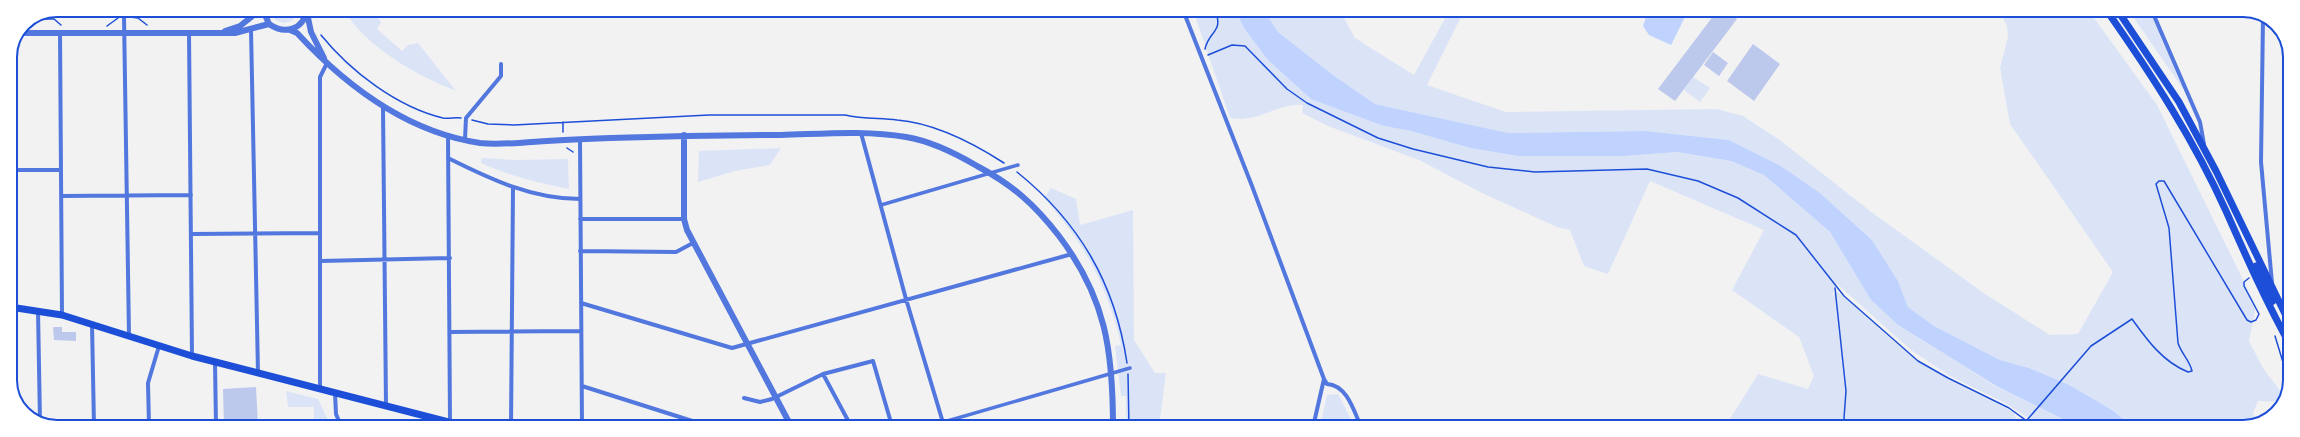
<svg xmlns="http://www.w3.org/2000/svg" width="2300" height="437" font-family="'Zilla Slab',serif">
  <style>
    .green { fill: #dbe4f7 }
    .water { fill: #bfd3fe }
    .building { fill: #bdc9ec }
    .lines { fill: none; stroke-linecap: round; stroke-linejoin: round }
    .path { stroke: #1d4ed8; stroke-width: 1.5 }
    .pedestrian { stroke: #5277de; stroke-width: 3.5 }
    .minor { stroke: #5277de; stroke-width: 4 }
    .tertiary { stroke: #5277de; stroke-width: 6 }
    .secondary { stroke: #1d4ed8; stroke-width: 7 }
    .rim { fill: none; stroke: #1d4ed8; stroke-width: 2 }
  </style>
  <rect width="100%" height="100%" fill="#f2f2f2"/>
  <path class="green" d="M271,10H299L292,21L283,23L275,20Z
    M344,10H372L381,22L377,29L402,51L408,45L418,43L456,91C416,75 367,48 344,10Z
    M1193,10H1235L1244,28L1384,126L1411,131L1470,148L1518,156H1625L1677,152L1731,161L1764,175L1830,232L1871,300L1898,325L1997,387L2079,427H2042L2005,403L1950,376L1911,350L1837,284L1831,297L1836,291C1861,310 1883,334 1908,353C1940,378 1978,394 2014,412L2018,426L1850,427L1845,420L1847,427H1725L1758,374L1808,389L1814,376L1799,337L1732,290L1764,230L1650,181L1608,274L1584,266L1570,230L1557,227L1482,193L1419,160L1328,126L1302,113L1303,105C1277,103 1257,124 1230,118Z
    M1264,10L1340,11L1355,38L1414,75L1449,11H1464L1427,85L1506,112L1717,109L1743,116L1781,141L1870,211L1985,294L2050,335L2078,334L2113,272L2010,124L2000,68L2008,37L2007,26L1999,11H2089L2157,105L2256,306L2249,341L2263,368L2281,392V402L2258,401L2253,413L2255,422L2243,427H2133L2112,410L2029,368L2000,360L1934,326L1908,307L1898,281L1872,240L1820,193L1781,166L1729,140L1646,131L1508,133L1375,104L1333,75L1278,32Z
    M2129,11H2152L2190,99Z
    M1693,77L1710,88L1700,102L1684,90Z
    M781,148L770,165L735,171L698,182L699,151Z
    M482,158L515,160L568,159L569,189C538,183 510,176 481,163Z
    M1051,188L1076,199L1080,225L1133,210L1134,340L1155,373H1166L1159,427H1126V396H1121L1115,346L1121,345C1108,286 1084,243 1044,198Z
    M286,391L318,399L328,420H314V407H288Z
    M1338,394L1355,427H1320L1327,395Z"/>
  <path class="water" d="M1235,10H1264L1278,32L1333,75L1375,104L1508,133L1646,131L1729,140L1781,166L1820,193L1872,240L1898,281L1908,307L1934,326L2000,360L2029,368L2069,385L2112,410L2133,427H2079L1998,387L1898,325L1871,300L1830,232L1764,175L1731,161L1677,152L1625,156H1518L1470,148L1411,131L1384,126L1311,99L1268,60L1244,28Z
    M1662,11H1696L1686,15L1671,45L1649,35L1643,26L1646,17L1653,13L1660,14Z"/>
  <path class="building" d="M1717,11H1727L1737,19L1675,101L1658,89Z
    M1753,44L1780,64L1754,101L1727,81Z
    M1713,52L1728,63L1719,76L1704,65Z
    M53,327H62V332H76V341L54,340Z
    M256,387L258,426H224L223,389Z"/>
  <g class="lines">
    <path class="path" d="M61,10L64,14
      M130,17L138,18L147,25
      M36,19H54L61,25
      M107,26L118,18
      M321,35C350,71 397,107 443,118C449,119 455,117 461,118
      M1205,49C1209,30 1224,33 1215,10
      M1208,55L1232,45L1245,46L1287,89L1307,103L1378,138L1413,149L1488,167L1535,172L1647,169L1698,181L1738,198L1796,235L1844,296L1918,361L1948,378L2009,408L2035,427
      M472,120L488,124L514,125L709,115H845C863,119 879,118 897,120C935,123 973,143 1004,163
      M563,122V132
      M567,148L573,152
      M1017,172C1079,222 1115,283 1127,363
      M1835,288L1846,391L1844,418L1847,427
      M2275,336L2289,382
      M1128,374L1129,427
      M2021,427L2091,346L2132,319C2147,340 2163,362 2188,372L2192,371C2190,361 2181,353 2178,343L2169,228L2156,184L2159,181H2164L2247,320L2251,322L2256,320L2259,314L2244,286V282L2249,278"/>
    <path class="pedestrian" d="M881,205L1018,165
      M930,426L1130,368"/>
    <path class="minor" d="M122,10L124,17L129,336
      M1183,10L1252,186L1324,379L1313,427
      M2152,11L2200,122L2204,144
      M2263,17L2261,162L2272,283
      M251,30L258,373
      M60,32L62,315
      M189,33L192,356
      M383,108L386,405
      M861,133L906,299L944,426
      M448,135L450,422
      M465,139L466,118L501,76V64
      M580,139L582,426
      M448,158C490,179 532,199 580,199
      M10,170H61
      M61,196L191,195
      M580,219H684
      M192,234L320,233
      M580,251L676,252L693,243
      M320,261L450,258
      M581,303L732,348L1072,254
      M38,311L40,422
      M92,324L94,426
      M450,332L581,331
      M215,362L216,426
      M823,374L851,426
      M1324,379L1327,384C1347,385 1354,411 1361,427
      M582,386L708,426
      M320,389V77L327,63
      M335,393L336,414L341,426
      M744,398L760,402L772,399L823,374L873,361L892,426
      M149,426L148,383L159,346
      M511,426L513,188"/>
    <path class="tertiary" d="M263,10L269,24C285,35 303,30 307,10
      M307,13L311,32L324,58
      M290,30L297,33C346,86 406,132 480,143C497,145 515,143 532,142C558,140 584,139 610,138C667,136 724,135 781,135C822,134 865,130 906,137C931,141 955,153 977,166C1013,185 1035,205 1059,236C1106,298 1113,351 1113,427
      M225,31L240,26L260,10
      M20,33H235L269,24
      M684,135V219L687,230L791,426"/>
    <path class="secondary" d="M2107,11C2152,75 2194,140 2226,211C2246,256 2265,300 2289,343
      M2118,11L2179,102L2216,171L2289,322
      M2256,266L2273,301
      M10,307L62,315L192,356L464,426
      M2289,338L2286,315L2289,267"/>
  </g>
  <path d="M0 0H2300V437H0ZM57 17H2243A40 40 0 0 1 2283 57V380A40 40 0 0 1 2243 420H57A40 40 0 0 1 17 380V57A40 40 0 0 1 57 17Z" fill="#fff" fill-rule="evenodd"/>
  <path class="rim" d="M57 17H2243A40 40 0 0 1 2283 57V380A40 40 0 0 1 2243 420H57A40 40 0 0 1 17 380V57A40 40 0 0 1 57 17Z"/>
</svg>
